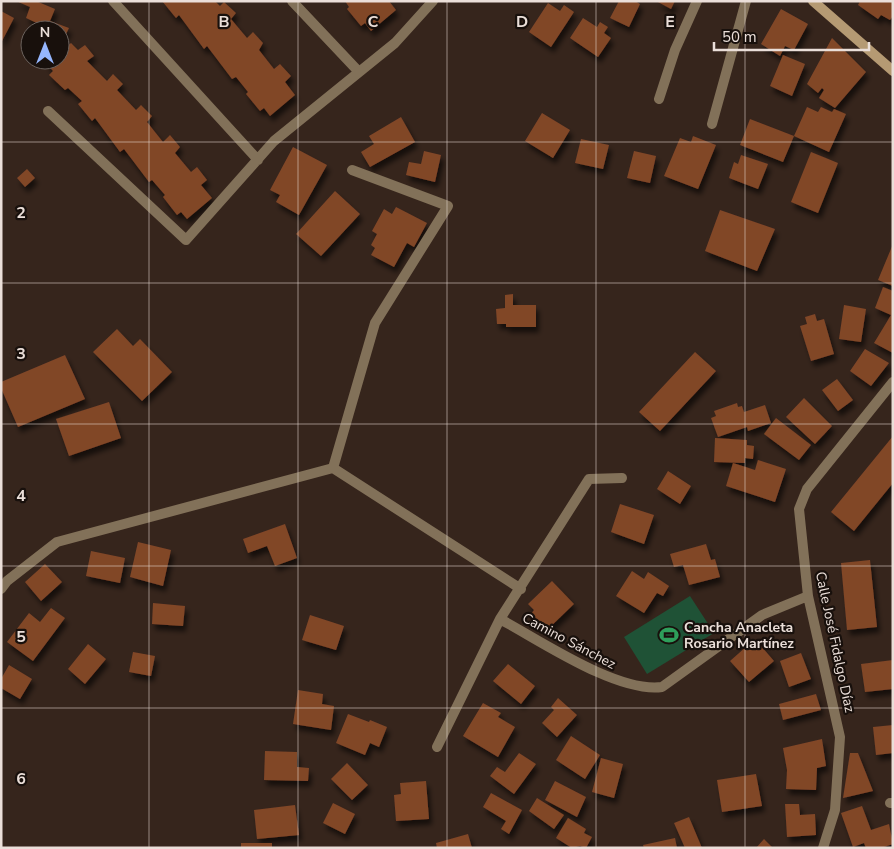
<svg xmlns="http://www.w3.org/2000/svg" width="894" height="849" font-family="'Nunito Sans',sans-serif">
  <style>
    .green { fill: #1f5236 }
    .building { fill: #814628; filter: url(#shadow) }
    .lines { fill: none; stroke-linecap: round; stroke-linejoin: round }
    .lane { stroke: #827159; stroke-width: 10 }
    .street { stroke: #827159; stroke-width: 10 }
    .secondary { stroke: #b59a73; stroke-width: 10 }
    .grid { fill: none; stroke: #ebdfd9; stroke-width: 1; stroke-opacity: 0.55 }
    .labels { text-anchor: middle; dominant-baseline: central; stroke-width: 4.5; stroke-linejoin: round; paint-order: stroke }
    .poi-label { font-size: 14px; font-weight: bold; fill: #ebdfd9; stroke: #18100c; text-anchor: start }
    .street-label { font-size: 14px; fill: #ebdfd9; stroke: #18100c }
    .grid-label { font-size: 16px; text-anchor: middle; font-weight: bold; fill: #ebdfd9; stroke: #18100c; stroke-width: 4.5; stroke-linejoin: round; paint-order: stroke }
  </style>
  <defs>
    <filter id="shadow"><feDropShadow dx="3" dy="5.5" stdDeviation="2.5" flood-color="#0009"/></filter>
  </defs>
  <rect width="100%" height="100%" fill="#36251c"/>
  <path class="green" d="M690,596L714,633L647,674L624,637Z"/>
  <path class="building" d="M16,1H36L55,9L50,21L69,28L65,36L60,34V30H52L26,18L30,7Z
    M162,1H215L220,6L224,2L236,13L231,19L247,38L253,32L263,43L259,50L274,69L280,64L291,76L285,82L295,95L270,116L264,108L260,111L246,94L248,92L236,77L232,79L207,46L204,49L179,15L176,18Z
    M345,1H389L396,10L371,31L365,23L361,26L347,9L349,7Z
    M619,1H635L640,4L629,27L610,18Z
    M656,1H675L671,9Z
    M860,1H893V16L890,20L881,15L878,19L858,5Z
    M548,3L560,11L564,5L574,12L551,47L529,32Z
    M781,9L808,24L794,50L785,46L780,56L761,44Z
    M1,11L14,18L1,43Z
    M583,18L597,27L600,22L608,27L604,33L611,38L598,57L570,38Z
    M832,38L866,72L835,108L819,98L824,90L822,88L818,93L807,84Z
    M71,43L78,50L85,45L94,56L87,61L107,81L113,74L123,84L117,90L136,110L141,105L152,116L147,122L163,142L170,135L180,147L175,153L191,172L197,167L207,180L201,185L212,198L187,219L181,212L177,215L163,197L165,195L152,180L149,182L124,149L120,152L95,118L92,121L78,104L82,101L68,88L65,90L49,75L53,71L46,63L50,60H60V52Z
    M783,55L805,64L792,96L770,86Z
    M807,107L818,112L821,107L832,112L834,109L846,114L829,152L794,136Z
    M542,113L570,130L553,158L525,141Z
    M401,117L415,142L370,167L361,152L374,144L369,136Z
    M750,119L794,136L783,162L740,145Z
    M693,136L716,145L698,189L664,176L680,138L691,142Z
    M581,139L609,145L603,169L575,163Z
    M293,147L327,165L299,215L276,202L280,195L270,190Z
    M424,151L441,155L435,182L406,175L409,162L421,164Z
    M634,151L656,156L650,183L627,178Z
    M811,152L838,163L818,213L791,202Z
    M741,155L768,164L758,189L729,178L734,162L738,164Z
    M27,169L35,178L25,187L17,178Z
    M335,191L360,214L321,256L296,234Z
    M396,207L427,223L414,247L407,243L394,267L371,255L375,248L371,245L377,234L372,231L384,209L392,214Z
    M720,210L775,229L757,271L705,251Z
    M893,244V286L878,280Z
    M883,287L893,291V353L874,343L891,315L875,308Z
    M513,294V305H536V327H506V324H497L496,309L505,308V295Z
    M844,305L866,309L861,342L839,339Z
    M815,314L817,321L824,319L834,354L811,361L800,326L807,324L805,317Z
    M117,329L133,346L140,339L172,372L142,401L93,352Z
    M865,349L889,363L871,386L850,371Z
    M695,352L716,371L660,431L639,412Z
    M65,355L85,399L18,427L1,388V382Z
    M837,379L853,400L838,411L822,390Z
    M804,398L832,426L815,444L786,417Z
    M109,402L121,438L69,456L56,419Z
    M737,403L738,407L742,406L744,412L765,405L771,423L748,431L747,427L718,437L711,418L716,416L714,411Z
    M776,418L811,445L799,460L764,434Z
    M893,436V483L854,531L831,512Z
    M715,438L747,440V445L754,446L753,459L745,458V463L714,462Z
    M758,460L786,469L775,502L726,486L733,463L755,470Z
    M668,471L691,486L680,504L657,489Z
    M620,504L654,515L644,544L611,532Z
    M285,524L297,558L275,566L267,546L248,553L243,539Z
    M138,542L171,550L163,586L130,577Z
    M706,544L711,560L715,559L720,577L689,585L683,565L674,567L670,554Z
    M91,551L125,558L120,583L86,576Z
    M870,560L877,627L847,630L841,563Z
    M45,564L62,582L41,601L25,582Z
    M632,571L644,579L648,572L669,586L663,596L657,593L644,613L616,596Z
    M552,581L574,604L548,629L531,614L534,610L528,604Z
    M153,603L185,606L183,626L152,624Z
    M51,608L65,618L33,661L7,642L29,613L40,622Z
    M310,615L344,626L336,650L302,640Z
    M755,639L774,661L749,682L730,661Z
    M88,644L106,659L85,684L68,669Z
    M133,652L155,656L151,676L129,672Z
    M801,653L811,679L789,687L780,661Z
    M893,660V689L865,692L861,664Z
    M508,664L535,686L521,704L493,681Z
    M9,665L32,679L20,699L1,688V679Z
    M298,690L323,694L322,704L334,706L331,730L293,724Z
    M816,694L821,710L783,720L779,704Z
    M558,698L577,715L557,737L542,723L554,710L551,707Z
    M483,703L501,713L498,717L515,727L498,757L463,736Z
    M348,714L369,722L370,720L387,727L379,747L370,743L365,755L336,743Z
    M893,725V753L876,755L873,727Z
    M571,736L600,755L585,779L556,760Z
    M822,739L826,766L817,768L816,790L786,789L787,770L783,748Z
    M265,751L297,752V767L309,768L308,781L264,780Z
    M519,753L536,764L514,794L490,776L497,767L505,772Z
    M850,753H858L873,791L843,798Z
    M601,758L623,764L614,798L592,792Z
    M347,763L368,785L352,800L331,779Z
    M756,774L762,806L722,812L717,780Z
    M426,781L429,819L396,821L394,795L401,794L400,783Z
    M555,781L586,797L577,817L545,800Z
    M491,793L522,810L509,834L501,829L506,821L483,807Z
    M537,798L564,815L554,829L529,811Z
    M333,803L355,814L345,834L323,823Z
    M785,804H799L800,815L815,814L816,835L787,837Z
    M295,805L299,835L257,839L254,810Z
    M862,806L871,830L889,824L893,844L881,848H866L864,843L853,847L841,813Z
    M689,817L702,848H685L674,823Z
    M568,818L586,829L584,833L592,837L586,848L580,846L572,848L556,838Z
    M468,834L472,848H437L436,843Z
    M675,838L677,848H644L643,845Z
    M764,839L773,848H756Z
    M241,843H272V848H241Z"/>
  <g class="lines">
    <path class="lane" d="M659,99L675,50L697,1
      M712,124L746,1"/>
    <path class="street" d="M113,1L258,160
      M292,1L359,72
      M48,111L186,240L274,141L395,43L433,1
      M333,468L375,323L448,206L352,170
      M1,589L7,581L57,542L333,468L521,589
      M500,619C541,641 617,693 662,687L762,615L808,596
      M437,747L500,619L589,479L622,478
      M890,803H893
      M823,848L835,810L840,737L808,596L799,509L807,489L893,382"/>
    <path class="secondary" d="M813,1L893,71"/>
  </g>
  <path class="grid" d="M149,1V848M298,1V848M447,1V848M596,1V848M745,1V848M1,142H893M1,283H893M1,424H893M1,566H893M1,708H893"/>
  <defs>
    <g id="stadium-bare" transform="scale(1.5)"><path d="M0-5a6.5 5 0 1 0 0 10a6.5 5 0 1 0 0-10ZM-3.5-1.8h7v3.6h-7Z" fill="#2e9e5b" stroke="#18100c" stroke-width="2.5" paint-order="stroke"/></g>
  </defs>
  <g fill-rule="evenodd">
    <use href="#stadium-bare" x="669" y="635"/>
  </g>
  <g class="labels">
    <g class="poi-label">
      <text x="684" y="627">Cancha Anacleta<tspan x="684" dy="16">Rosario Martínez</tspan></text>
    </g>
    <g class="street-label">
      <text transform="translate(569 641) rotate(28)">Camino Sánchez</text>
      <text transform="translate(835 642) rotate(78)">Calle José Fidalgo Díaz</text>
    </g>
  </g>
  <g class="grid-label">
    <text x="224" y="27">B</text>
    <text x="373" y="27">C</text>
    <text x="522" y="27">D</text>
    <text x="670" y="27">E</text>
    <text x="21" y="218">2</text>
    <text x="21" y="359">3</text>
    <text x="21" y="501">4</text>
    <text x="21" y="642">5</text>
    <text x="21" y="784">6</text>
  </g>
  <rect width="894" height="849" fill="none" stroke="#ebdfd9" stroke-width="5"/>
  <g transform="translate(45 45)"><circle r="24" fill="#18100c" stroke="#6c635e"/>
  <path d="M0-4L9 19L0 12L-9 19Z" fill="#95b6fd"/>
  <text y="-8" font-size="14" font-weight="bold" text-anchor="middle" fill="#ebdfd9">N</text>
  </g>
  <path d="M714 42v8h155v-8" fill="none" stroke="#ebdfd9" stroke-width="2.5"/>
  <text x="722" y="42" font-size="15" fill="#ebdfd9" stroke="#18100c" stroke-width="4" paint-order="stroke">50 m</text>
</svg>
